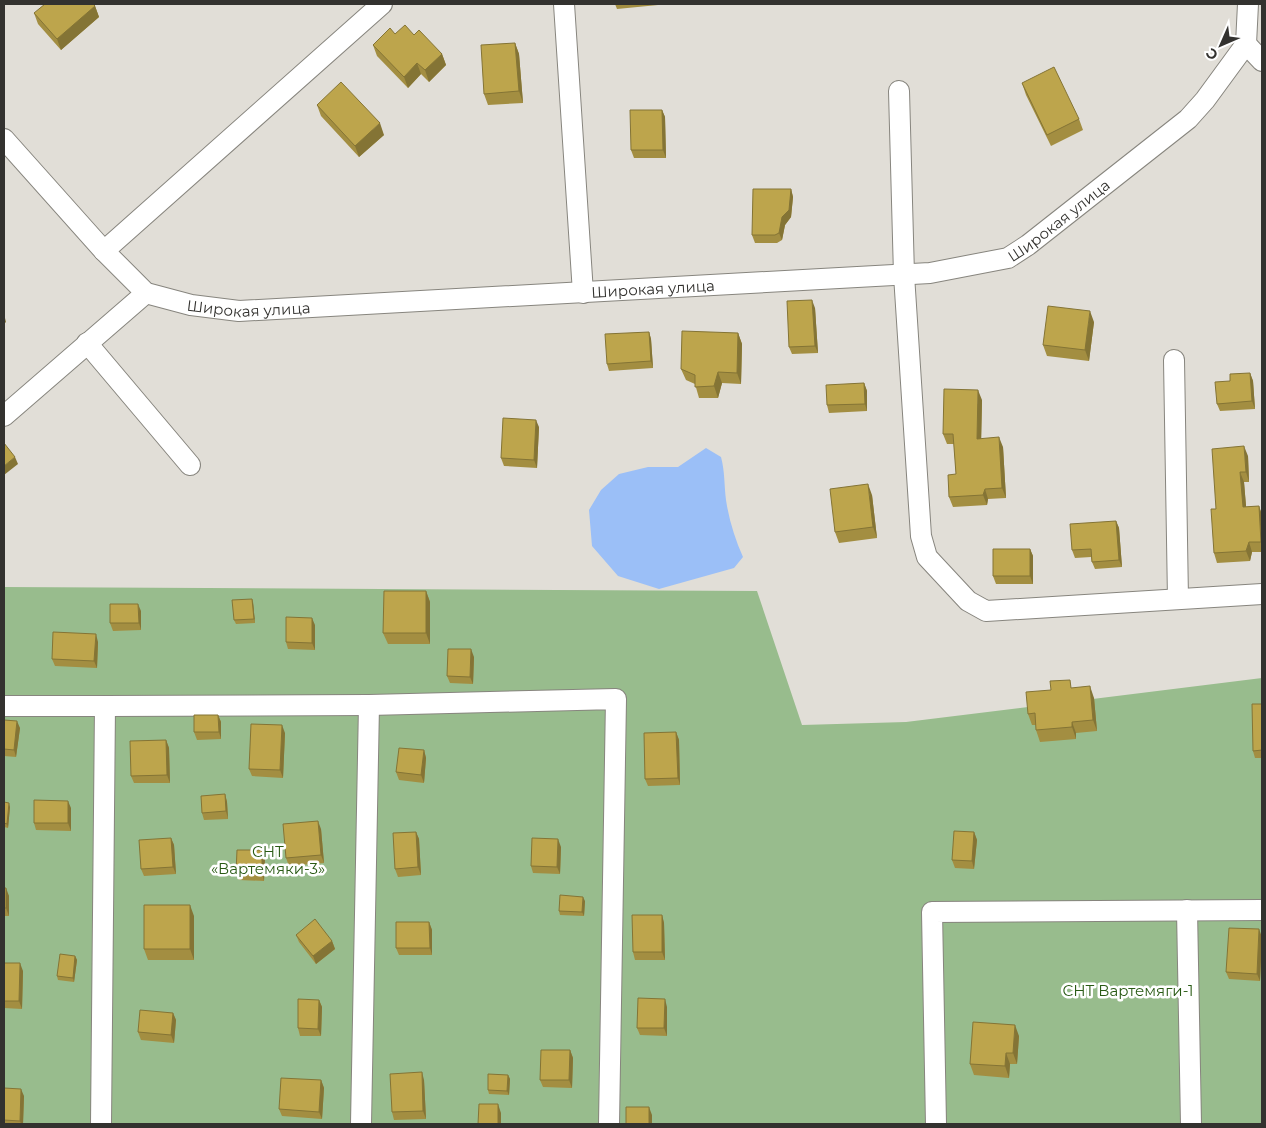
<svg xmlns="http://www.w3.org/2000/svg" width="1266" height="1128" font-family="Montserrat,sans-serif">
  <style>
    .green { fill: #98bc8d }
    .water { fill: #9bbff7 }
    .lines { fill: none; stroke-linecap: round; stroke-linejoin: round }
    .minor-casing { stroke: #87857e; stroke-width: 22 }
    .minor { stroke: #fff; stroke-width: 20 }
    .wall { fill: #a38e41 }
    .shaded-wall { fill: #847435 }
    .building { fill: #bda54c; stroke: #847435 }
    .labels { text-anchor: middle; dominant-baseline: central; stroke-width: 5; stroke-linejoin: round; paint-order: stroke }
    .street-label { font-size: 15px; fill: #33322f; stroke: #fff }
    .park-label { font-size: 15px; fill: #295a14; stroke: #fff }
  </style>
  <rect width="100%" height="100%" fill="#e1ded7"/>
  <path class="green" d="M4,587L757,591L802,725L906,722L1262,678V1124H4Z"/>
  <path class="water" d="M706,448L721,457C725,472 724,485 726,500C729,520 735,539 743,557L734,568L659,589L618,576L592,546L589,510L601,490L619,474L648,467H678Z"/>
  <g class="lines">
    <g class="minor-casing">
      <g id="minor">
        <path d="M564,4L583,293"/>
        <path d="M1246,44L1262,61"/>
        <path d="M899,91L904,275L921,536L927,557L968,601L986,611L1262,594"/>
        <path id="s1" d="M4,139L104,251L146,293L191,305L239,311L930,273L1008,258L1028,245L1188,119L1205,100L1246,44L1248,4"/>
        <path d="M104,251L382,4"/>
        <path d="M87,343L190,465"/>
        <path d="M1174,360L1178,599"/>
        <path d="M4,416L146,293"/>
        <path d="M4,706H105"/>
        <path d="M1187,910L1191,1124"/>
        <path d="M101,1124L105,706L369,705L616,699L609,1124"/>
        <path d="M361,1124L369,705"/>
        <path d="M936,1124L932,912L1262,910"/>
      </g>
    </g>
    <use href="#minor" class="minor"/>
  </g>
  <path class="wall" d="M615,4H658V5L617,9Z
    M95,6L99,17L61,50L38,24L34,13Z
    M395,34L414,35L442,54L446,65L429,82L421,74L408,88L377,56L373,45Z
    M515,43L519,54L523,103L488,105L484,94Z
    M1022,83L1079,119L1083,130L1051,146L1026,95Z
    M317,105L384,135L359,157L321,116Z
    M662,110L665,117L666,158H634L631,150Z
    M791,189L793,197L791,217L785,225L782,240L777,243H755L752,235Z
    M815,308L818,353L792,354L789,347Z
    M1094,322L1089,361L1047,356L1043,345Z
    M649,332L651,339L653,368L609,371L607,364Z
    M738,333L742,344L741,384L722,383L718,398H699L695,384L686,380L681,369Z
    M1250,373L1253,381L1255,409L1220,411L1217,404L1230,381Z
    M864,383L867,391V411L829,413L827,405Z
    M982,400L981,439L1003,447L1006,498L988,499L987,505L953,507L949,497L956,474L954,444H947L943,434Z
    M539,427L537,468L504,466L501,458Z
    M1248,456L1249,482H1244L1246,507L1259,506L1262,515V552H1252L1250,561L1217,563L1214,553L1216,509Z
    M872,495L877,538L839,543L835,532Z
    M1116,521L1119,528L1122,567L1095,569L1092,562L1091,557L1075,558L1072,550Z
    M1030,549L1033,556V584H996L993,576Z
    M426,591L430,602V644H388L383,633Z
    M252,599L253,602L255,623L236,624L234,620Z
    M141,611V630L113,631L110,623Z
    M315,625V650L288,649L286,642Z
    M98,642L97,668L55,666L52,659Z
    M474,657L473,684L450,683L447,676Z
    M1073,688L1094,698L1097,731L1076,733V739L1040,742L1036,730V725H1032L1028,714L1051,690Z
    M1262,704V758H1255L1253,751Z
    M218,715L221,722V739L197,740L194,732Z
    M4,720L20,728L16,757L4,756Z
    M676,732L679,740L680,785L648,786L645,779Z
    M285,733L283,778L252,776L249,769Z
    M166,740L169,748L170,783H134L131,776Z
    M424,750L426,758L424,783L399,780L396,772Z
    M225,794L227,802L228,819L204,820L202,813Z
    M4,802L10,807L8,828L4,827Z
    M71,808V831L36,830L34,823Z
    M321,829L324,863L289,866L286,858Z
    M416,832L419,839L421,875L398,877L395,869Z
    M974,832L977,840L974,869L955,868L952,860Z
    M171,838L174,845L176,874L144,876L141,869Z
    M561,847L560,874L533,873L531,866Z
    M265,858L264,881L239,880L236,873Z
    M4,888L9,896V916H4Z
    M585,901L584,916L560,915L559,911Z
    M662,915L664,923L665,960H635L633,952Z
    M194,916V960H148L144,949Z
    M429,922L432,930V955H399L396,948Z
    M296,935L332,941L335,949L316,964L299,942Z
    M1262,937L1260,981L1229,979L1226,972Z
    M75,956L77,960L74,982L58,980L57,976Z
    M4,963L23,971L22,1009L4,1008Z
    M319,1000L322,1007L321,1036H300L298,1028Z
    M667,1007V1036L640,1035L637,1028Z
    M173,1013L176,1020L174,1043L141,1040L138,1032Z
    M1019,1036L1017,1064H1010L1009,1078L974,1075L970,1064Z
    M570,1050L573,1058L572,1088L543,1087L540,1080Z
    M508,1075L510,1079L509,1095L489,1094L488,1090Z
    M321,1080L324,1088L322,1119L282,1116L279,1109Z
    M424,1080L426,1119L394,1120L392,1112Z
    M4,1088L24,1096L23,1124H4Z"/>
  <path class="shaded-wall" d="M95,6L99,17L61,50L57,39Z
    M515,43L519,54L523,103L519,91Z
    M442,54L446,65L429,82L425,70Z
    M417,63L421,74L408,88L404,77Z
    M662,110L665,117L666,158L663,150Z
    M380,123L384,135L359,157L355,146Z
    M791,189L793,197L791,217L785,225L782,240L779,233L782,217Z
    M812,300L815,308L818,353L815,346Z
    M1090,311L1094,322L1089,361L1085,350Z
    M4,314L6,322L4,324Z
    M649,332L651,339L653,368L651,361Z
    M738,333L742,344L741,384L737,373Z
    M718,372L722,383L718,398L714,386Z
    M1250,373L1253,381L1255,409L1252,401Z
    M864,383L867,391V411L865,404Z
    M978,390L982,400L981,449L977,439Z
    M536,420L539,427L537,468L534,460Z
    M999,437L1003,447L1006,498L1002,488Z
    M1244,446L1248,456L1249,482L1246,472Z
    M15,457L18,464L4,475V466Z
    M1240,472L1244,482L1247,517L1243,507Z
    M868,484L872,495L877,538L873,527Z
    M985,489L988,499L987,505L983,495Z
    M1259,506L1262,515V545L1261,542Z
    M1116,521L1119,528L1122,567L1119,560Z
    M1249,542L1252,552L1250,561L1246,551Z
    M1030,549L1033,556V584L1030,576Z
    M426,591L430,602V644L426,633Z
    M252,599L253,602L255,623L254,619Z
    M138,604L141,611V630L139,623Z
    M312,618L315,625V650L312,643Z
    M96,634L98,642L97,668L94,661Z
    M471,649L474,657L473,684L470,677Z
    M1090,686L1094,698L1097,731L1093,720Z
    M218,715L221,722V739L219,732Z
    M17,721L20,728L16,757L14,750Z
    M1072,722L1076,733V739L1072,727Z
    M282,725L285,733L283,778L280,770Z
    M676,732L679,740L680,785L678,778Z
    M166,740L169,748L170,783L167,775Z
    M424,750L426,758L424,783L421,775Z
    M225,794L227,802L228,819L226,811Z
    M68,801L71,808V831L68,823Z
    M9,803L10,807L8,828L7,824Z
    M318,821L321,829L324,863L321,855Z
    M416,832L419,839L421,875L418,867Z
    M974,832L977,840L974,869L972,861Z
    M171,838L174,845L176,874L173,867Z
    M558,839L561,847L560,874L557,867Z
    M262,850L265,858L264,881L262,873Z
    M6,888L9,896V916L6,908Z
    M583,897L585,901L584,916L582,912Z
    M190,905L194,916V960L190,949Z
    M662,915L664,923L665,960L662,952Z
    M429,922L432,930V955L430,948Z
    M1259,929L1262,937L1260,981L1257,974Z
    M332,941L335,949L316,964L313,956Z
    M75,956L77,960L74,982L73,978Z
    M20,963L23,971L22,1009L19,1001Z
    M665,999L667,1007V1036L664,1028Z
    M319,1000L322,1007L321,1036L318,1029Z
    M173,1013L176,1020L174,1043L171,1035Z
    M1015,1025L1019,1036L1017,1064L1013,1053Z
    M570,1050L573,1058L572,1088L569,1080Z
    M1006,1053L1010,1064L1009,1078L1005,1066Z
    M422,1072L424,1080L426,1119L423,1111Z
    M508,1075L510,1079L509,1095L507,1091Z
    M321,1080L324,1088L322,1119L319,1112Z
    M21,1089L24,1096L23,1124H21L20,1121Z
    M498,1104L501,1113V1124H498Z
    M649,1107L652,1115V1124H649Z"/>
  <path class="building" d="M45,4H93L95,6L57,39L34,13Z
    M405,25L414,35L419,30L442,54L425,70L417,63L404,77L373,45L390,28L395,34Z
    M515,43L519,91L484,94L481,45Z
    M1054,67L1079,119L1047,135L1022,83Z
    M341,82L380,123L355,146L317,105Z
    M630,110H662L663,150H631Z
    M753,189H791L789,210L782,217L779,233L775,235H752Z
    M812,300L815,346L789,347L787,301Z
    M1048,306L1090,311L1085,350L1043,345Z
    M682,331L738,333L737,373L718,372L714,386L695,387V375L681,369Z
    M649,332L651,361L607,364L605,334Z
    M1250,373L1252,401L1217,404L1215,382L1230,381V374Z
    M864,383L865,404L827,405L826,385Z
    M944,389L978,390L977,439L999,437L1002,488L985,489L983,495L949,497L948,475L956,474L953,434H943Z
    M503,418L536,420L534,460L501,458Z
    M4,443L15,457L4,466Z
    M1244,446L1246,472H1240L1243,507L1259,506L1261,542H1249L1246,551L1214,553L1211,509H1216L1212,449Z
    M868,484L873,527L835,532L830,489Z
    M1116,521L1119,560L1092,562L1091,549L1072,550L1070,524Z
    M993,549H1030V576H993Z
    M384,591H426V633H383Z
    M252,599L254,619L234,620L232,600Z
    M110,604H138L139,623H110Z
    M286,617L312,618V643L286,642Z
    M53,632L96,634L94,661L52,659Z
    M448,649H471L470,677L447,676Z
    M1070,680L1071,688L1090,686L1093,720L1072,722V727L1036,730L1035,713L1028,714L1026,692L1051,690L1050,681Z
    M1252,704H1262V750L1253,751Z
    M194,715H218L219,732H194Z
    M4,720L17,721L14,750L4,749Z
    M251,724L282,725L280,770L249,769Z
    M676,732L678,778L645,779L644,733Z
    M166,740L167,775L131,776L130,741Z
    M399,748L424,750L421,775L396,772Z
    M225,794L226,811L202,813L201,796Z
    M34,800L68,801V823H34Z
    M4,802L9,803L7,824L4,823Z
    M318,821L321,855L286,858L283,824Z
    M954,831L974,832L972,861L952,860Z
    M416,832L418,867L395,869L393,833Z
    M171,838L173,867L141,869L139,840Z
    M532,838L558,839L557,867L531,866Z
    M237,850H262V873H236Z
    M4,888H6V908H4Z
    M560,895L583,897L582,912L559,911Z
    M144,905H190V949H144Z
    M632,915H662V952H633Z
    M315,919L332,941L313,956L296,935Z
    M396,922H429L430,948H396Z
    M1229,928L1259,929L1257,974L1226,972Z
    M60,954L75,956L73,978L57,976Z
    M4,963H20L19,1001H4Z
    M638,998L665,999L664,1028H637Z
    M298,999L319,1000L318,1029L298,1028Z
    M140,1010L173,1013L171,1035L138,1032Z
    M973,1022L1015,1025L1013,1053H1006L1005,1066L970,1064Z
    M541,1050H570L569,1080H540Z
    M422,1072L423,1111L392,1112L390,1074Z
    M488,1074L508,1075L507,1091L488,1090Z
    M281,1078L321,1080L319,1112L279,1109Z
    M4,1088L21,1089L20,1121L4,1120Z
    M479,1104H498V1124H478Z
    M626,1107H649V1124H626Z"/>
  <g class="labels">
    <g class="street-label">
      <text stroke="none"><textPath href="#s1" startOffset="1139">Широкая улица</textPath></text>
      <text stroke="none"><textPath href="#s1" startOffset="719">Широкая улица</textPath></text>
      <text stroke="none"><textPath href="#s1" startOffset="314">Широкая улица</textPath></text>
    </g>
    <g class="park-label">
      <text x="268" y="851">СНТ<tspan x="268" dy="17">«Вартемяки-3»</tspan></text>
      <text x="1128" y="990">СНТ Вартемяги-1</text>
    </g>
  </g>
  <rect width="1266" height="1128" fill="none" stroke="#33322f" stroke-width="10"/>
  <g transform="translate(1221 45) rotate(225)" stroke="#ffffff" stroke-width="4" paint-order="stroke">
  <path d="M0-4L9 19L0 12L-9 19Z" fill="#33322f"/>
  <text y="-8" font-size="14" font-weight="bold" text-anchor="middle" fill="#33322f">С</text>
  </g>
</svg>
